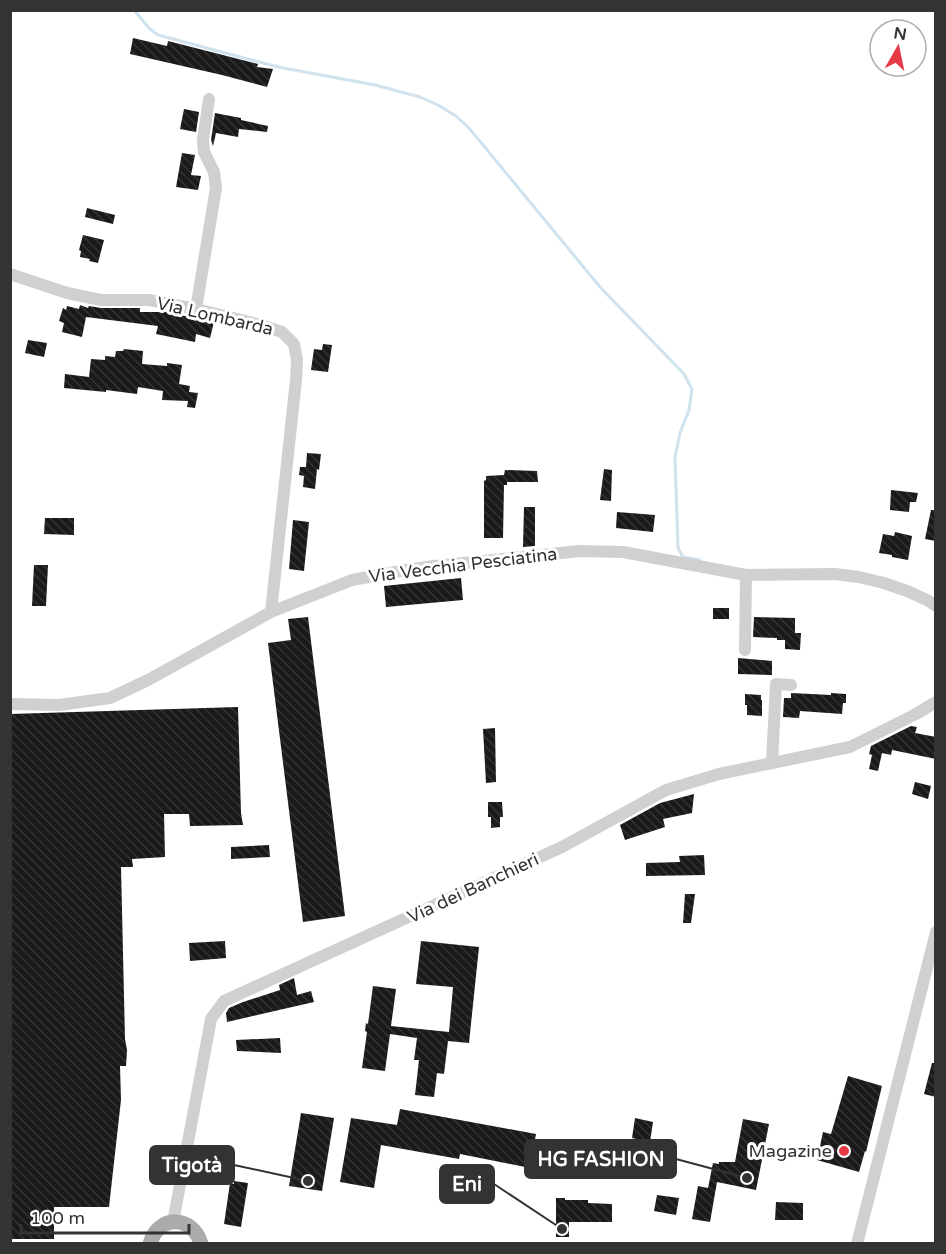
<svg xmlns="http://www.w3.org/2000/svg" width="946" height="1254" font-family="'Varela Round',sans-serif">
  <style>
    .lines { fill: none; stroke-linecap: round; stroke-linejoin: round }
    .stream { stroke: #cfe2ee; stroke-width: 3 }
    .building { fill: url(#building-back-hatch) }
    .minor { stroke: #d0d0d0; stroke-width: 12 }
    .major { stroke: #ababab; stroke-width: 15 }
    .poi-dot { fill: #e63946; stroke: #fff; stroke-width: 2 }
    .labels { text-anchor: middle; dominant-baseline: central; stroke-width: 6; stroke-linejoin: round; paint-order: stroke }
    .street-label { font-size: 18px; fill: #333; stroke: #fff }
    .poi-label { font-size: 18px; fill: #333; stroke: #fff; text-anchor: end }
    .leader { fill: none; stroke: #333; stroke-width: 2 }
    .callout-dot { fill: #333; stroke: #fff; stroke-width: 2 }
    .callout { fill: #333; stroke: #333; stroke-width: 2 }
    .callout-label { font-size: 20px; text-anchor: middle; font-weight: bold; fill: #fff }
  </style>
  <defs>
    <pattern id="building-back-hatch" width="6" height="6" patternUnits="userSpaceOnUse" patternTransform="scale(1.5)"><rect width="6" height="6" fill="#1a1a1a"/><path d="M-1 5l2 2M0 0l6 6M5-1l2 2" fill="none" stroke="#333"/></pattern>
  </defs>
  <rect width="100%" height="100%" fill="#fff"/>
  <g class="lines">
    <path class="stream" d="M134,10L149,28L158,35L278,67L375,85L420,97L438,105L456,116L469,128L600,287L684,374L692,389L689,410L680,433L675,457L678,548L683,557L700,560"/>
  </g>
  <path class="building" d="M133,38L167,46L168,41L258,64L257,67L273,69L267,87L222,75L130,54Z
    M184,109L199,112L196,132L180,129Z
    M215,113L241,118V120L268,126L267,132L239,129L238,137L216,133L213,146L211,140Z
    M182,153L195,155L191,175L201,176L198,190L176,187Z
    M87,208L115,215L113,224L85,217Z
    M83,235L104,240L98,263L89,261L90,259L80,257L81,251L79,250Z
    M80,305L88,308L89,306L101,308H140V312H160L161,311L214,322L210,338L196,334L195,342L156,334L158,326L86,317L82,337L62,332L64,323L59,321L63,308L66,310L67,306L79,309Z
    M28,340L47,343L44,357L25,353Z
    M323,344L332,345L328,372L311,370L314,349L322,350Z
    M124,349L143,351L142,364L167,366V363L182,365L179,384L190,386L189,392L198,393L195,408L187,407L188,401L162,400L163,391L138,387L137,394L106,390V392L64,388L65,374L89,377L91,359L105,360V356L115,357L116,351H123Z
    M307,453L321,454L319,470L317,469L315,489L303,487L304,476L299,475L300,467H306Z
    M604,469L612,470L611,501L600,500Z
    M505,470L537,471L538,482H507V485H504L503,538H484V481L486,480V476L504,475Z
    M891,490L918,493L916,502H910L909,512L890,510Z
    M524,507H535V546L523,547Z
    M931,510H936V541L925,539Z
    M617,512L655,515L653,532L616,528Z
    M45,518H74V535L44,534Z
    M293,520L309,522L304,571L289,569Z
    M895,532L912,536L908,560L892,557V555L879,553L883,534L894,536Z
    M34,565H48L46,606H32Z
    M461,578L463,600L386,607L384,586Z
    M713,608H729V619H713Z
    M308,617L345,916L303,922L268,643L291,640L288,619Z
    M754,617L795,618V633H801L800,650L785,649V640H777V638L753,637Z
    M738,658L772,661V675L738,674Z
    M791,693L831,695V693L846,694V703H843L842,714L800,711L799,718L783,717L784,698H791Z
    M745,694L761,695V700H762V716L747,715V705H745Z
    M238,707L241,813L243,825L190,826L189,814H164L165,857L132,859L133,867H121L125,1039L127,1050L126,1066H120L121,1100L109,1207H54V1239H10V714Z
    M911,726L917,727L915,733L936,737V759L892,750L891,755L882,753L878,771L869,769L872,755L869,754L871,746Z
    M495,728L496,782L486,783L483,729Z
    M915,782L931,786L928,799L912,794Z
    M694,794L692,813L663,819L665,827L625,840L620,825L660,803Z
    M488,802H502L503,817H500V827L491,828V817H488Z
    M269,845L270,857L231,859V847Z
    M704,855L705,875L646,876V863L680,862L679,856Z
    M685,894H695L691,923H683Z
    M225,941L226,958L190,961L189,943Z
    M421,941L479,947L469,1043L448,1041L444,1074L437,1073L434,1097L415,1095L419,1060H414L417,1038L390,1034L385,1071L362,1068L367,1032L365,1031L366,1023L368,1024L373,986L396,989L391,1026L449,1032L453,987L416,984Z
    M294,978L297,995L311,991L314,1002L227,1022L226,1013L229,1008L243,1002L280,990L279,985Z
    M280,1038L281,1053L237,1051L236,1040Z
    M932,1063H936V1097L924,1094Z
    M848,1076L882,1086L866,1152L865,1151L859,1172L817,1160L823,1132L831,1134Z
    M400,1109L536,1134L530,1168L460,1154L459,1159L381,1145L374,1188L340,1182L351,1118L397,1125Z
    M301,1113L334,1118L322,1191L289,1186Z
    M635,1118L653,1122L650,1142L632,1138Z
    M743,1119L769,1124L756,1190L717,1182L710,1222L692,1219L698,1186L708,1188L713,1163L719,1164V1162H735Z
    M234,1181L248,1183L241,1227L224,1224L230,1183L234,1184Z
    M657,1195L679,1198L676,1215L654,1211Z
    M556,1198H565V1200H588V1203L612,1204V1222H569V1237H556Z
    M776,1202L803,1203V1220H775Z"/>
  <g class="lines">
    <path class="minor" d="M10,274L67,293L101,300H149L196,309L261,325L282,332L294,344L297,360L296,380L271,612
      M196,309L216,188L214,172L204,152L203,140L209,99
      M745,650L746,575
      M10,704L59,705L110,698L148,680L271,612L352,580L406,570L434,566L580,551L623,552L746,575L835,574L859,577L884,583L907,591L927,600L936,606
      M772,762L776,684L791,685
      M173,1222L211,1019L224,1001L562,847L666,790L719,774L850,747L916,714L936,702
      M857,1244L936,932"/>
    <path class="major" d="M150,1244C158,1214 193,1215 201,1244"/>
  </g>
  <circle class="poi-dot" cx="844" cy="1151" r="6"/>
  <g class="labels">
    <g class="street-label">
      <text transform="translate(215 316) rotate(13)">Via Lombarda</text>
      <text transform="translate(463 565) rotate(-7)">Via Vecchia Pesciatina</text>
      <text transform="translate(473 888) rotate(-25)">Via dei Banchieri</text>
    </g>
    <g class="poi-label">
      <text x="832" y="1151">Magazine</text>
    </g>
  </g>
  <path class="leader" d="M747 1178L676 1159M308 1181L234 1165M562 1229L494 1184"/>
  <g class="callout-dot">
    <circle cx="747" cy="1178" r="6"/>
    <circle cx="308" cy="1181" r="6"/>
    <circle cx="562" cy="1229" r="6"/>
  </g>
  <g class="callout">
    <rect x="525" y="1140" width="151" height="38" rx="6"/>
    <rect x="150" y="1146" width="84" height="38" rx="6"/>
    <rect x="440" y="1165" width="54" height="38" rx="6"/>
  </g>
  <g class="callout-label">
    <text x="601" y="1166">HG FASHION</text>
    <text x="192" y="1172">Tigotà</text>
    <text x="467" y="1191">Eni</text>
  </g>
  <rect width="946" height="1254" fill="none" stroke="#333333" stroke-width="24"/>
  <g transform="translate(898 48) rotate(9)"><circle r="28" fill="#ffffff" stroke="#adadad" stroke-width="1.5"/>
  <path d="M0-4.5L10 22L0 15L-10 22Z" fill="#e63946"/>
  <text y="-9" font-size="16" font-weight="bold" text-anchor="middle" fill="#333333">N</text>
  </g>
  <path d="M21 1224v9h168v-9" fill="none" stroke="#333333" stroke-width="3"/>
  <text x="30" y="1224" font-size="18" fill="#333333" stroke="#ffffff" stroke-width="4.5" paint-order="stroke">100 m</text>
</svg>
